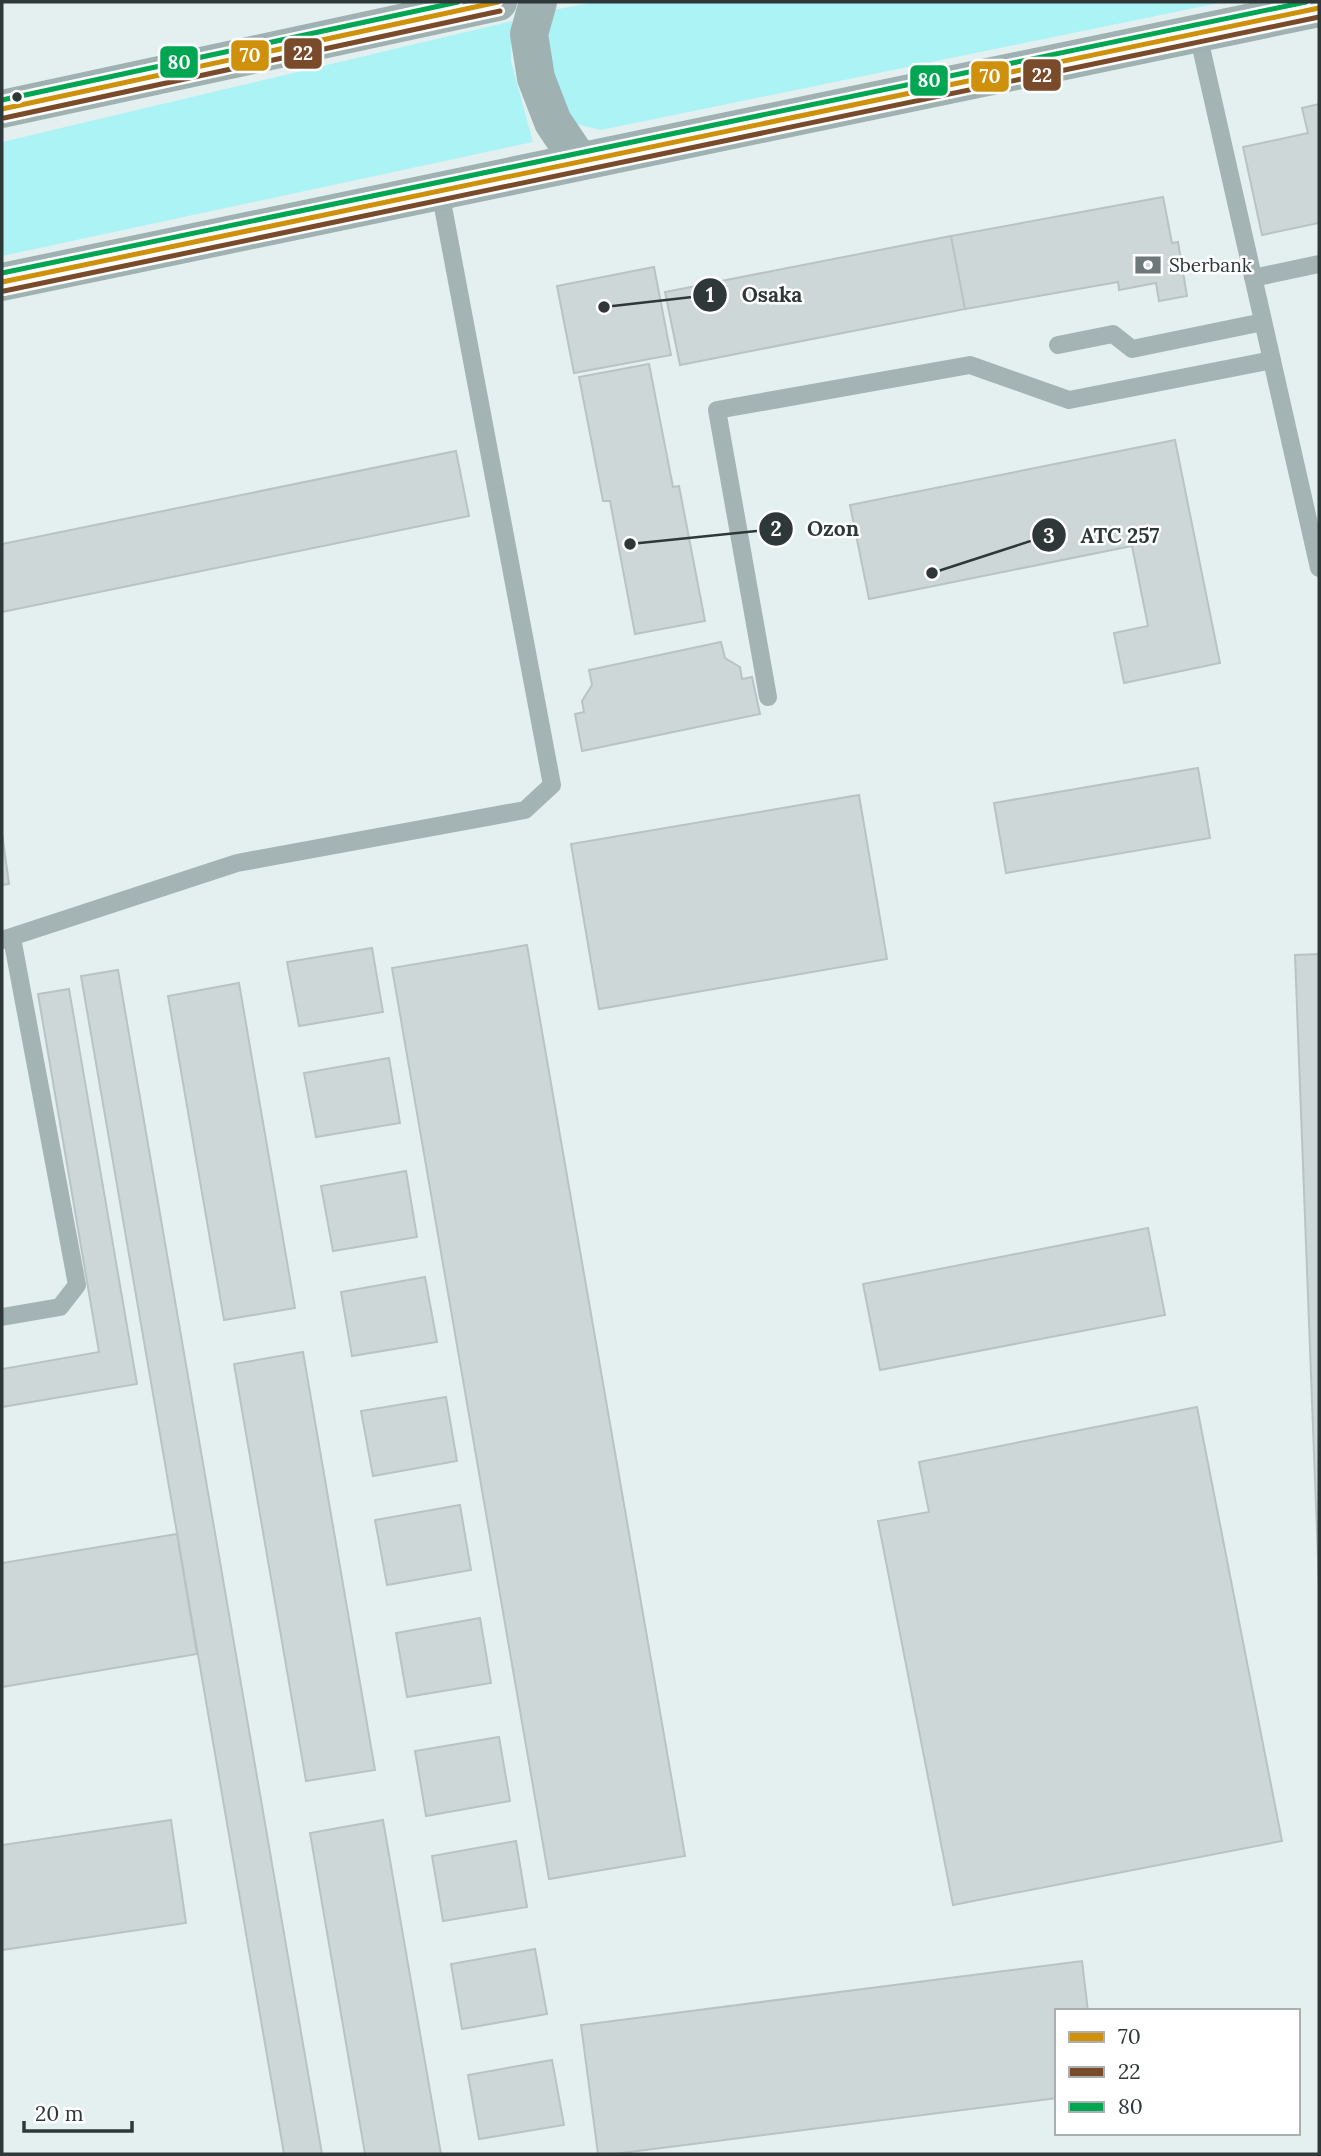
<svg xmlns="http://www.w3.org/2000/svg" width="1321" height="2156" font-family="Lora,serif">
  <style>
    .green { fill: #acf3f6 }
    .building { fill: #cdd7d7; stroke: #bac3c4; stroke-width: 2 }
    .lines { fill: none; stroke-linecap: round; stroke-linejoin: round }
    .service { stroke: #a4b4b4; stroke-width: 18 }
    .secondary { stroke: #a0b1b2; stroke-width: 38 }
    .bus-1-casing { stroke: #fff; stroke-width: 10 }
    .bus-2-casing { stroke: #fff; stroke-width: 10 }
    .bus-3-casing { stroke: #fff; stroke-width: 10 }
    .bus-1 { stroke: #cf900b; stroke-width: 5 }
    .bus-2 { stroke: #7a4b2a; stroke-width: 5 }
    .bus-3 { stroke: #00a651; stroke-width: 5 }
    .bus-dot { fill: #2e3838; stroke: #fff; stroke-width: 2.5 }
    .labels { text-anchor: middle; dominant-baseline: central; stroke-width: 5; stroke-linejoin: round; paint-order: stroke }
    .poi-label { font-size: 19px; fill: #2e3838; stroke: #fff; text-anchor: start }
    .leader { fill: none; stroke: #2e3838; stroke-width: 2.5 }
    .callout-dot { fill: #2e3838; stroke: #fff; stroke-width: 2.5 }
    .mark-label { font-size: 21px; text-anchor: middle; font-weight: bold; fill: #fff }
    .callout-label { font-size: 21px; text-anchor: middle; font-weight: bold; fill: #2e3838; stroke: #fff; stroke-width: 5; stroke-linejoin: round; paint-order: stroke }
    .line-badge { stroke: #fff; stroke-width: 2.5 }
    .badge-label { font-size: 19px; text-anchor: middle; font-weight: bold; fill: #fff }
  </style>
  <rect width="100%" height="100%" fill="#e4f0f0"/>
  <path class="green" d="M595,2H1224L601,130L575,124L561,103L546,39L553,10Z
    M512,21L511,61L533,142L2,256V142Z"/>
  <path class="building" d="M1319,104V223L1262,235L1243,147L1308,133L1302,108Z
    M1163,197L1172,243L1178,242L1187,296L1159,301L1156,283L1119,290L1118,282L965,309L951,236Z
    M951,236L965,309L680,365L665,292Z
    M654,267L671,355L574,373L557,286Z
    M649,364L673,487L679,486L705,621L635,634L610,501H603L579,377Z
    M1175,440L1220,663L1124,683L1114,633L1148,626L1132,546L869,599L850,505Z
    M456,451L469,516L2,612V544Z
    M721,642L725,658L740,667L742,679L752,677L760,714L582,751L575,714L584,712L582,701L592,685L589,670Z
    M1198,768L1210,838L1006,873L994,803Z
    M859,795L887,959L599,1009L571,844Z
    M2,833L9,884L2,885Z
    M527,945L685,1856L549,1879L392,968Z
    M372,948L383,1012L299,1026L287,962Z
    M1319,954V1585L1295,955Z
    M118,970L322,2154H284L81,976Z
    M239,983L295,1308L224,1320L168,996Z
    M69,989L137,1384L2,1407V1369L99,1352L38,994Z
    M389,1058L400,1123L316,1137L304,1073Z
    M406,1171L417,1237L333,1251L321,1186Z
    M1148,1228L1165,1315L880,1370L863,1284Z
    M425,1277L437,1342L352,1356L341,1292Z
    M303,1352L375,1770L306,1781L234,1364Z
    M446,1397L457,1461L373,1476L361,1411Z
    M1197,1407L1282,1841L953,1905L878,1521L929,1512L919,1462Z
    M460,1505L471,1570L387,1585L375,1520Z
    M177,1534L197,1654L2,1687V1563Z
    M480,1618L491,1683L407,1697L396,1633Z
    M499,1737L510,1801L426,1816L415,1751Z
    M171,1820L186,1923L2,1950V1845Z
    M383,1820L441,2154H365L310,1833Z
    M516,1841L527,1907L443,1921L432,1856Z
    M535,1949L547,2014L462,2029L451,1964Z
    M1082,1961L1088,2011H1057V2098L614,2154H598L581,2025Z
    M552,2060L564,2125L479,2139L468,2075Z"/>
  <g class="lines">
    <path class="service" d="M1198,34L1319,568
      M1253,278L1319,264
      M1058,345L1113,334L1132,349L1263,322
      M768,697L717,410L970,365L1069,400L1272,360
      M2,940L237,863L525,810L552,785L440,191
      M2,1317L60,1307L77,1285L12,938"/>
    <path class="secondary" d="M538,2L529,34L536,78L553,122L580,162
      M2,109L498,2
      M2,282L1319,8"/>
    <g class="bus-1-casing">
      <path id="bus-1" d="M2,109L498,2
        M2,282L1319,8"/>
    </g>
    <g class="bus-2-casing">
      <path id="bus-2" d="M4,118L500,11
        M4,291L1319,17"/>
    </g>
    <g class="bus-3-casing">
      <path id="bus-3" d="M2,100L458,2
        M2,273L1306,2"/>
    </g>
    <use href="#bus-1" class="bus-1"/>
    <use href="#bus-2" class="bus-2"/>
    <use href="#bus-3" class="bus-3"/>
  </g>
  <defs>
    <g id="bank-bare" transform="scale(2.1)"><path d="M-6-4H6V4H-6ZM0-2.3a2.3 2.3 0 1 0 0 4.6a2.3 2.3 0 1 0 0-4.6Z" fill="#6e7878" stroke="#fff" stroke-width="2.5" paint-order="stroke"/></g>
  </defs>
  <g fill-rule="evenodd">
    <use href="#bank-bare" x="1148" y="265"/>
  </g>
  <circle class="bus-dot" cx="17" cy="97" r="6"/>
  <g class="labels">
    <g class="poi-label">
      <text x="1169" y="265">Sberbank</text>
    </g>
  </g>
  <path class="leader" d="M604 307L710 295M630 544L776 529M932 573L1049 535"/>
  <g class="callout-dot">
    <circle cx="604" cy="307" r="7"/>
    <circle cx="630" cy="544" r="7"/>
    <circle cx="932" cy="573" r="7"/>
    <circle cx="710" cy="295" r="18"/>
    <circle cx="776" cy="529" r="18"/>
    <circle cx="1049" cy="535" r="18"/>
  </g>
  <g class="mark-label">
    <text x="710" y="302">1</text>
    <text x="776" y="536">2</text>
    <text x="1049" y="543">3</text>
  </g>
  <g class="callout-label">
    <text x="772" y="302">Osaka</text>
    <text x="833" y="536">Ozon</text>
    <text x="1120" y="543">АТС 257</text>
  </g>
  <g class="line-badge">
    <rect x="283" y="37" width="40" height="33" rx="7" fill="#7a4b2a"/>
    <rect x="230" y="39" width="40" height="33" rx="7" fill="#cf900b"/>
    <rect x="159" y="45" width="40" height="34" rx="7" fill="#00a651"/>
    <rect x="1022" y="58" width="40" height="34" rx="7" fill="#7a4b2a"/>
    <rect x="970" y="60" width="40" height="33" rx="7" fill="#cf900b"/>
    <rect x="909" y="64" width="40" height="33" rx="7" fill="#00a651"/>
  </g>
  <g class="badge-label">
    <text x="303" y="60">22</text>
    <text x="250" y="62">70</text>
    <text x="179" y="69">80</text>
    <text x="1042" y="82">22</text>
    <text x="990" y="83">70</text>
    <text x="929" y="87">80</text>
  </g>
  <rect width="1321" height="2156" fill="none" stroke="#2e3838" stroke-width="7"/>
  <rect x="1055" y="2009" width="245" height="126" fill="#ffffff" stroke="#abafaf" stroke-width="2"/>
  <rect x="1069" y="2032" width="35" height="10" fill="#cf900b" stroke="#abafaf" stroke-width="2"/>
  <text x="1118" y="2044" font-size="21" fill="#2e3838">70</text>
  <rect x="1069" y="2067" width="35" height="10" fill="#7a4b2a" stroke="#abafaf" stroke-width="2"/>
  <text x="1118" y="2079" font-size="21" fill="#2e3838">22</text>
  <rect x="1069" y="2102" width="35" height="10" fill="#00a651" stroke="#abafaf" stroke-width="2"/>
  <text x="1118" y="2114" font-size="21" fill="#2e3838">80</text>
  <path d="M24 2121v10h108v-10" fill="none" stroke="#2e3838" stroke-width="3.5"/>
  <text x="35" y="2121" font-size="21" fill="#2e3838" stroke="#ffffff" stroke-width="5" paint-order="stroke">20 m</text>
</svg>
